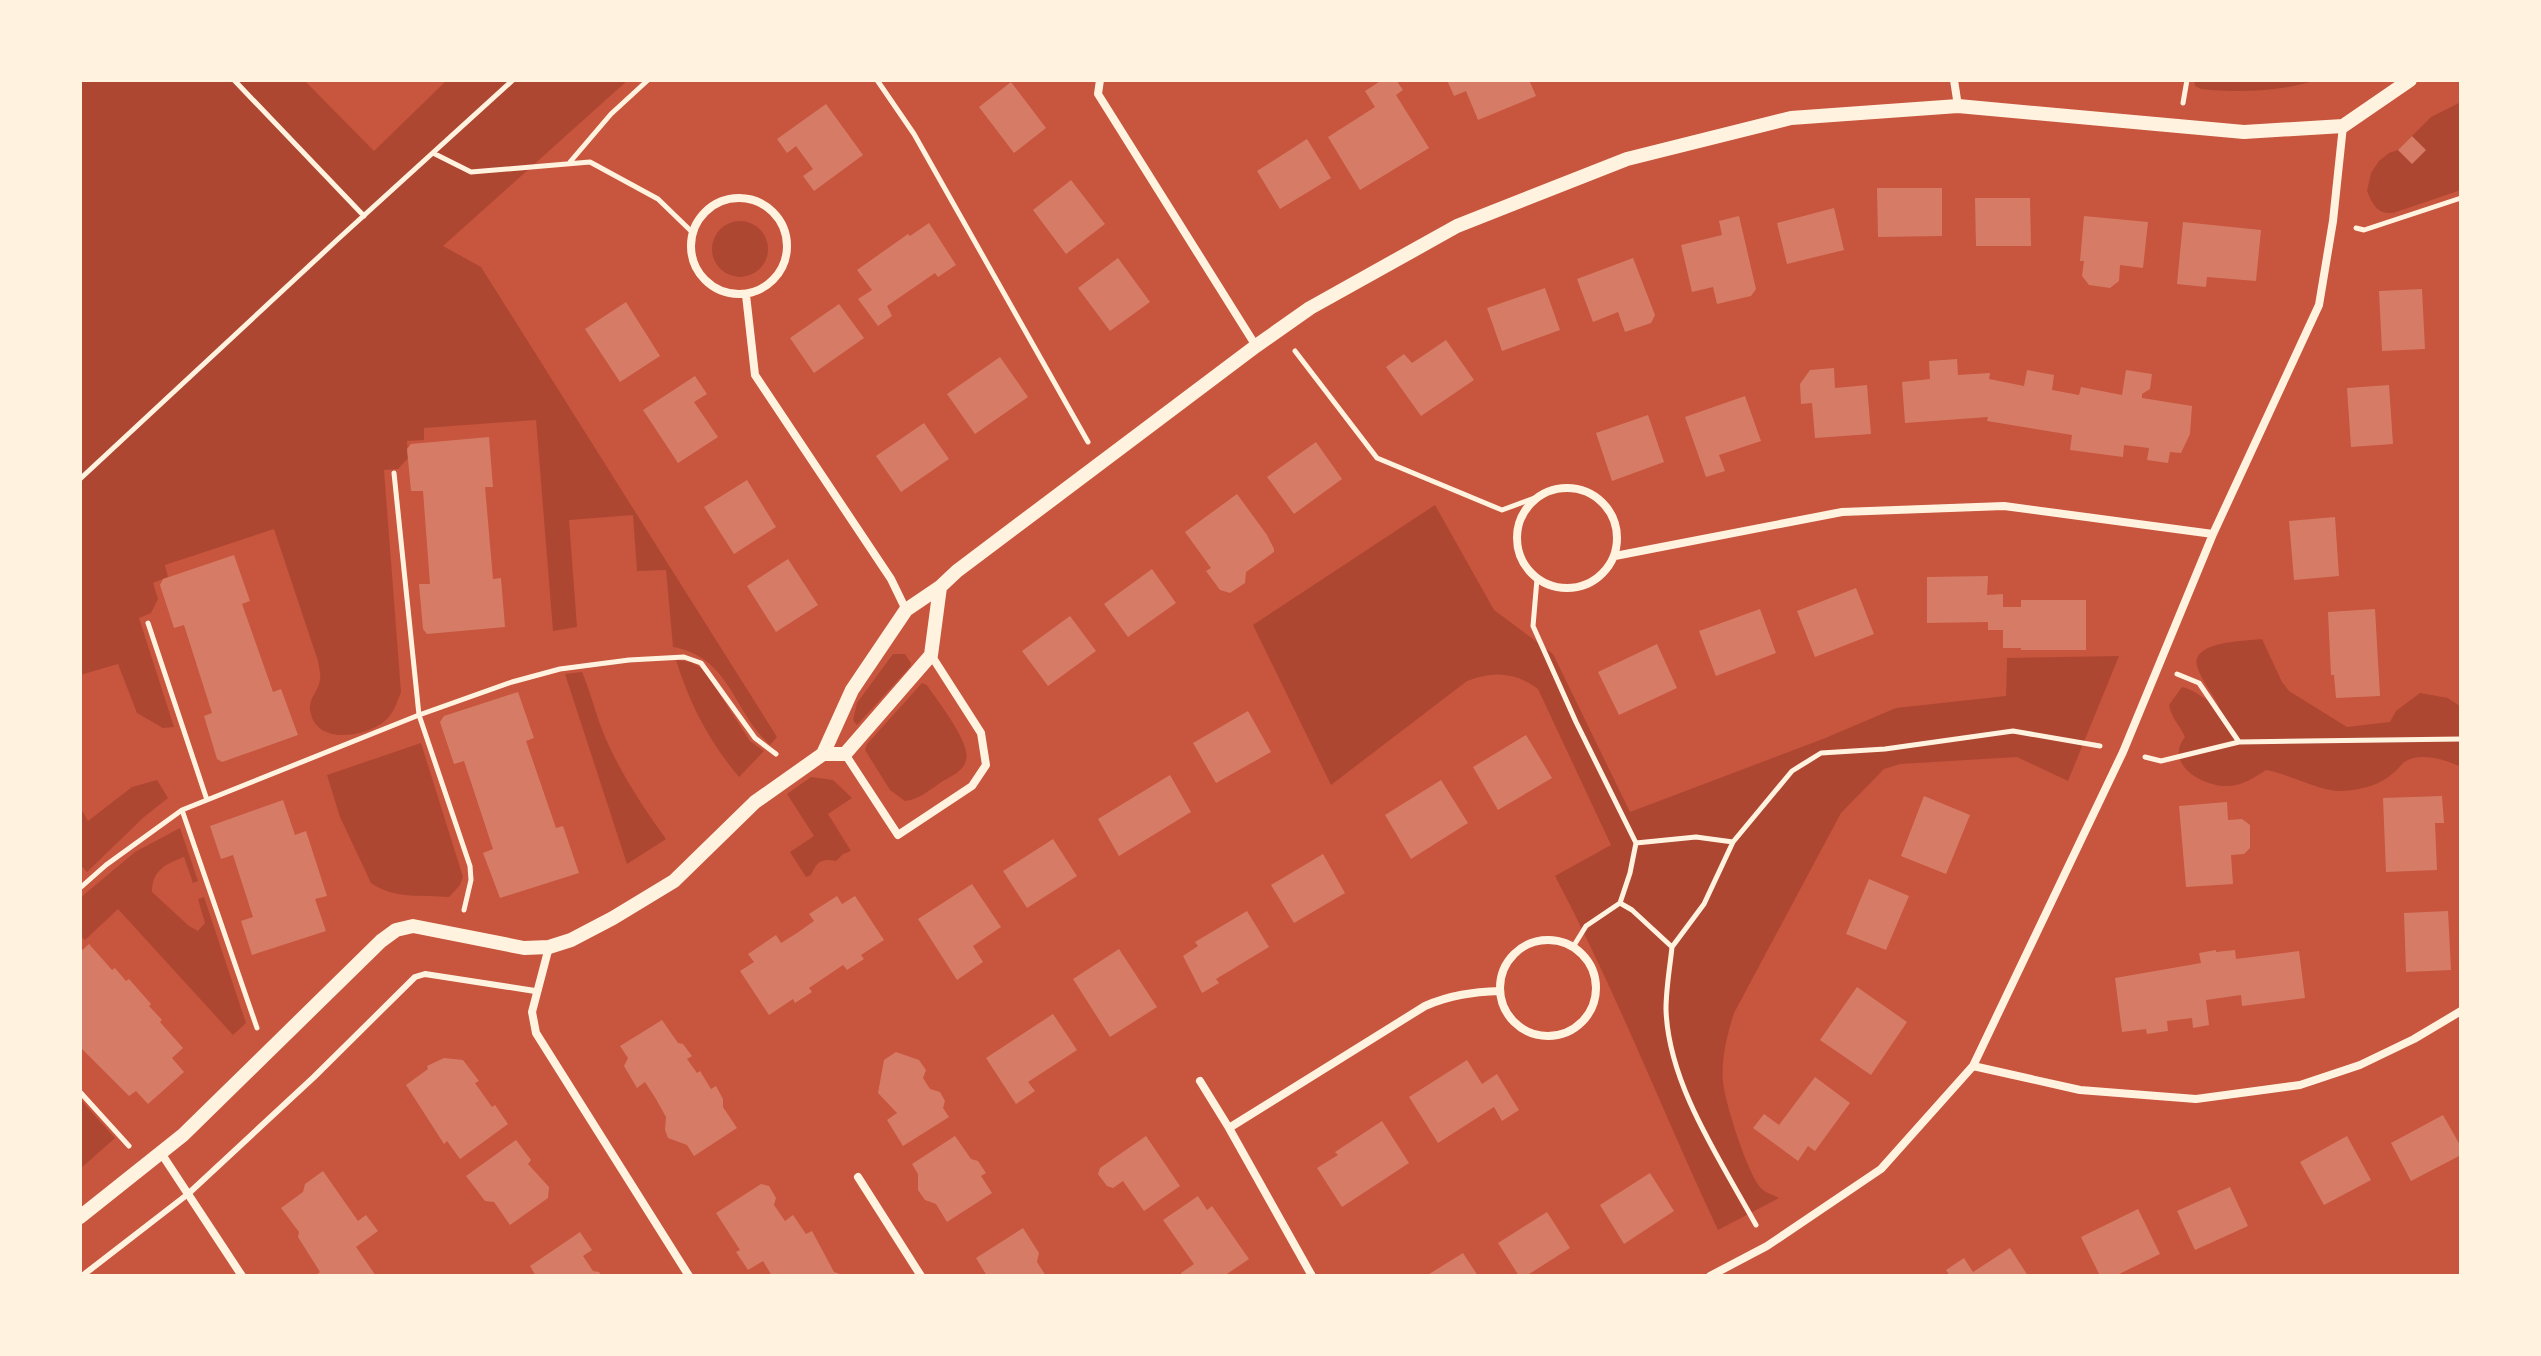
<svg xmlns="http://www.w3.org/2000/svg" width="2541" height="1356" font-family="'Public Sans',sans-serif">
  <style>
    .green { fill: #ae4732 }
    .building { fill: #d67c66 }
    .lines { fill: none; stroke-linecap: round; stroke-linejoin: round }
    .path { stroke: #fff3e0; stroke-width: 5 }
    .service { stroke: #fff3e0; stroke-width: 6 }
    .minor { stroke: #fff3e0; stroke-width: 8 }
    .tertiary { stroke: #fff3e0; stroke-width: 14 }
  </style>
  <rect width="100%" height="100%" fill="#c8553d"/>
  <path class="green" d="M80,80H304L374,151L447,80H628L443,246L481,267L777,737L770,745C732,710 731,658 673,647L666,570L637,571L633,515L569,520L577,627L553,631L536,420L424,428V440L407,441L408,458L398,469L384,470L401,692C396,705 393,716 381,724C359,738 314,744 310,709C309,698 319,690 320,680C321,675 319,667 318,661L274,529L165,565L168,577L153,583L158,599L151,613L139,618L174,727L163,728L137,713L118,664L80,675Z
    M2194,80H2317C2278,92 2241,93 2201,89L2195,86Z
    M2461,102V190L2393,213C2377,214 2373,205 2367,191L2371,173L2379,161L2389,153L2398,150L2431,117Z
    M712 249a28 28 0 1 1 56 0a28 28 0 1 1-56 0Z
    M1435,505L1494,610L1553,654L1630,812L1823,739L1896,708L2006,696L2007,658L2119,656L2068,781L2017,757L1900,764L1884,769L1841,813L1734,1013C1727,1035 1721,1059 1723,1082C1725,1102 1748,1176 1762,1189C1766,1193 1774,1195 1779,1198L1718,1230C1663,1113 1616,991 1555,876L1611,845L1538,689C1515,672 1493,671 1467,681L1331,785L1253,625Z
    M2262,639L2282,682L2289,691L2347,727L2390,722L2396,711L2420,693L2448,698L2461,707V767C2447,760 2421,752 2406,761C2401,764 2397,771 2392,774C2379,786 2356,791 2339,791C2317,790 2289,774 2266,770C2255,777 2244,785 2230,786C2205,788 2163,765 2185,737C2180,725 2171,718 2169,705L2182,687C2196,690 2206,701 2219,707C2213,694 2201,680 2197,666C2191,641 2246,641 2262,639Z
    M893,654H905L911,663L910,667L857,725L853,720L857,703Z
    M676,660L691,662L704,670L750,741L764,751L739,777C709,741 690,705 676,660Z
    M582,672C591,693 596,716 605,737C621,774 643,807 666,839L627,864L565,674Z
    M922,683L927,685C937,701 972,743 966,761C963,771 952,776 943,781C931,789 920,799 905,801L890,790L865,750L867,744Z
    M421,743L463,877L460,885L449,897C423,895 393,899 371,883L340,817L327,775Z
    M811,777L833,780L852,798L828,814L851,851L843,854L836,861C821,858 817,862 811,875L806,877L790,852L814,836L787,794Z
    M157,780L168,798L144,817L87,872L80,864V807L88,821L132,787Z
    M180,828L198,881L193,883L184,857C166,864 152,870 152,892L189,926L198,931L205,923L198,899L204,897L246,1023L233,1035L118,909L85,940L80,935V898L135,852Z
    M80,1099L115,1138L80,1169Z"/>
  <path class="building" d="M1382,80H1396L1403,90L1396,95L1429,148L1360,190L1328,137L1375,107L1365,91Z
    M1447,80H1529L1536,96L1478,120L1466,91L1454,96Z
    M1011,82L1046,128L1014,153L979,107Z
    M826,104L863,155L814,191L803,176L813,169L796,146L787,153L777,139Z
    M2412,136L2426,150L2412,164L2398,150Z
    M1307,139L1331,178L1280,209L1257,171Z
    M1071,180L1105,224L1066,254L1033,210Z
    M1877,188H1942V236L1878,237Z
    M1975,198H2030L2031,246H1976Z
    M1834,208L1844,250L1787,264L1777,223Z
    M1739,216L1756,289L1751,296L1717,304L1713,287L1692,292L1681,245L1722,235L1719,221Z
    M2084,216L2148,222L2143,268L2120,265L2119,281L2110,288L2089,285L2082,276L2084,261H2080Z
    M2183,222L2261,230L2256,281L2207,277L2206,287L2177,284Z
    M929,223L956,265L938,277L935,273L887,306L892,316L878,326L858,299L872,290L857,270L908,234L910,236Z
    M1118,258L1150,302L1110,331L1078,288Z
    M1633,258L1655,315L1651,323L1625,332L1618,312L1593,322L1577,279Z
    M1545,288L1560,330L1502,351L1487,308Z
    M2422,289L2425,349L2382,351L2379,291Z
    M626,302L660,356L620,382L585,329Z
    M839,304L864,338L814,373L790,338Z
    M1446,340L1474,380L1421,416L1386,367L1404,354L1412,363Z
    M1000,357L1028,397L975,434L947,394Z
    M1957,359L1958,375L1990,373L1989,379L2024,386L2027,370L2054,375L2052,390L2079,395L2081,387L2122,395L2126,370L2152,374L2150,389L2142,394V398L2192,406L2190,434L2181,453L2170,452L2168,463L2147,460L2149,448L2124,445L2123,457L2070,450L2072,435L1987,421L1988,417L1905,423L1902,382L1930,379L1929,361Z
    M1834,368L1835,388L1867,385L1871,434L1815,438L1812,403L1801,404L1800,384L1810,370Z
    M695,376L707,394L694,402L718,437L678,463L643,410Z
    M2389,385L2393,444L2351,447L2347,388Z
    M1745,396L1761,441L1719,455L1725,471L1706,477L1685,417Z
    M1648,415L1664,462L1612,481L1596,433Z
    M924,423L949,459L901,492L876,456Z
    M489,437L493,487H485L493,579L501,578L505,627L427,634L423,629L419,584H430L423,491H411L407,449L411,444Z
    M1316,442L1342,479L1294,514L1267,477Z
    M747,480L776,527L734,554L704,507Z
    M1237,494L1267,535L1274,549V552L1246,572L1245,583L1230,593L1220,590L1206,571L1211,568L1185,532Z
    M2335,517L2339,576L2294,580L2289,521Z
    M234,555L250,601L242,604L273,692L281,689L298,735L222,762L217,759L204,716L212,713L184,625L174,628L160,585L163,579Z
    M788,559L818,605L776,632L747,586Z
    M1152,569L1176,603L1128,637L1104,604Z
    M1988,576L1987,595L2003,594V607H2021V600H2086V650H2021V648H2003V630H1988V622L1927,623V577Z
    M1856,588L1874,634L1815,657L1797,611Z
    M1760,609L1776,653L1716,676L1699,631Z
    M2375,609L2380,696L2336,698L2334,675H2331L2328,612Z
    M1070,616L1096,651L1048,686L1022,651Z
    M1657,644L1677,688L1619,715L1598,672Z
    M518,692L534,738L526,741L556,828L563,826L579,873L500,898L483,853L493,849L464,761L454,764L440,722L444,716Z
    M1248,711L1271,752L1216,783L1193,743Z
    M1526,735L1552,778L1498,810L1473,767Z
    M1170,775L1191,812L1119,856L1098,819Z
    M1441,780L1468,823L1411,859L1385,815Z
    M1924,796L1970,815L1946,874L1901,856Z
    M2442,796L2444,823H2435L2437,870L2386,872L2383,798Z
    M283,800L295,835L306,831L327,896L315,899L326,931L252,955L241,921L253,917L233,855L221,859L210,826Z
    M2227,802L2228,820L2242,819L2250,825V848L2244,854L2231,855L2233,884L2186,887L2179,806Z
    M1053,839L1077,876L1027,908L1003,871Z
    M1323,854L1345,893L1294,923L1271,885Z
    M1869,879L1909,896L1886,950L1846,934Z
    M972,884L1001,927L973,946L983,962L957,980L918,919Z
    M837,896L842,904L855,896L884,940L861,955L864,959L847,970L843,965L809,988L812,992L795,1003L793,999L769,1015L740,971L754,962L748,954L776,935L781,943L797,933L814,921L809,914Z
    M1247,911L1269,947L1216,979L1219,983L1202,993L1183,956L1198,946L1195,942Z
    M2448,911L2451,970L2406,972L2404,913Z
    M89,944L112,970L115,968L126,981L129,979L151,1004L149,1006L162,1020L160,1022L183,1048L172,1058L184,1072L148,1104L136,1091L129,1096L80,1047V952Z
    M1119,949L1157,1007L1110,1037L1073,979Z
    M2216,950V952L2235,950L2236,959L2299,951L2305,998L2242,1006L2241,995L2206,1000L2209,1025L2193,1028L2192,1018L2167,1021L2168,1031L2147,1034L2146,1029L2122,1032L2115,978L2201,963L2199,953Z
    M1857,987L1907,1022L1871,1075L1820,1040Z
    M1053,1014L1077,1050L1028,1082L1035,1091L1016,1104L986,1058Z
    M662,1020L678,1043L683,1044L692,1056L687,1059L697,1073L700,1071L711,1089L716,1086L723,1099V1107L737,1128L694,1156L687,1145L668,1138L665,1130L666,1117L656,1099L645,1082L637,1088L624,1066L628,1058L620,1046Z
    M896,1052L919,1060L926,1070L923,1078L930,1089L940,1092L945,1101L943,1108L949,1117L903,1146L887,1120L897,1113L878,1093L884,1060Z
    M444,1058L463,1060L479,1081L475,1083L492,1107L495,1105L508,1124L460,1159L447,1141L444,1144L406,1085L428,1069L427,1066Z
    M1467,1060L1482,1084L1497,1074L1519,1110L1502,1121L1494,1107L1438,1143L1409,1097Z
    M1815,1077L1850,1103L1815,1151L1808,1146L1798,1161L1753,1128L1764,1114L1779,1125Z
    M2443,1115L2461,1147V1155L2411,1181L2391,1143Z
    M1382,1121L1409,1163L1342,1207L1317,1168L1338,1155L1335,1152Z
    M955,1136L971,1159L978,1161L986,1173L981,1176L992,1193L947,1222L936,1204L925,1200L918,1190V1174L912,1164Z
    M1146,1136L1180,1186L1144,1211L1123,1181L1113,1188L1107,1186L1098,1174L1100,1168Z
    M2347,1136L2371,1180L2324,1205L2300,1162Z
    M516,1140L531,1160L528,1164L549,1187L548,1198L510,1225L494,1202L485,1201L466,1176Z
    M323,1171L358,1221L366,1215L378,1231L356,1247L376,1276H315L320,1272L298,1237L299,1232L281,1208L303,1192L305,1184Z
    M1650,1173L1674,1211L1624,1244L1600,1205Z
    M761,1184L769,1186L776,1198L774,1205L785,1221L793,1215L806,1234L812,1231L834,1272L846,1276H772L763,1261L748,1270L736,1252L740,1250L716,1213Z
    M2230,1187L2248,1226L2195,1250L2177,1211Z
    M1198,1196L1207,1210L1212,1206L1249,1259L1224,1276H1183L1181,1273L1194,1264L1163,1220Z
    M2138,1209L2160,1254L2115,1276H2100L2081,1237Z
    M1547,1212L1570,1248L1526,1276H1519L1498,1243Z
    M1023,1228L1039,1253L1037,1262L1046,1276H987L976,1258Z
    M580,1232L592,1250L583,1256L593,1271L599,1272L602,1276H536L530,1266Z
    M2010,1248L2028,1276H1950L1946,1270L1964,1258L1973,1272Z
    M1463,1253L1478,1276H1426Z"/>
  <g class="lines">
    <path class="path" d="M234,80L364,216
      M877,80L914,134L1088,442
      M2183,103L2187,80
      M433,153L471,172L590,162L658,199L692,232
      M570,162L611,114L648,80
      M2356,228L2364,230L2461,198
      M1295,351L1377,458L1502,510L1540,496
      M80,479L337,240L513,80
      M1537,579L1533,626L1576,722L1636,843L1630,873L1620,903
      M148,623L207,800
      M2177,674L2199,683L2239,742
      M2145,757L2161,761L2239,742L2461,739
      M182,810L257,1028
      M1636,843L1696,837L1733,842L1792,771L1821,753L1885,749L2013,731L2100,746
      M80,888L106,865L182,810L419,715L394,473
      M464,910L471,880L470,866L419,715L512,682L560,669L629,660L684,657L701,663L755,738L776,754
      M1573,947L1586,926L1620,903L1632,910L1672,947C1670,967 1666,988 1666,1009C1668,1084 1721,1161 1756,1225
      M1672,947L1704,904L1733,842
      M80,1092L129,1146"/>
    <path class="service" d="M82,1276L188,1194L314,1077L415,977L425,974L535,991"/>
    <path class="minor" d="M1100,80L1098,94L1256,346
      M1954,80L1958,106
      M691 246a48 48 0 1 1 96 0a48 48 0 1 1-96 0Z
      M746,295L755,375L891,579L906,610
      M1517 538a50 50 0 1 1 100 0a50 50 0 1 1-100 0Z
      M1615,556L1842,512L2004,506L2213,534
      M845,754L898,835L972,786L986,765L981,733L931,655
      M1500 988a48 48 0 1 1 96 0a48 48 0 1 1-96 0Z
      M549,947L532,1012L536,1033L689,1276
      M1973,1066L2080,1090L2196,1099L2300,1085L2360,1065L2414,1039L2461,1011
      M1200,1081L1229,1128
      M161,1153L242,1276
      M858,1177L921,1276
      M1312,1276L1229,1128L1425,1006C1450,995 1473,992 1500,991
      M1710,1276L1767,1246L1881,1169L1973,1066L2123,752L2213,534L2319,305L2333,221L2343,126"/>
    <path class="tertiary" d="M823,754L852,690L906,610L940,587L957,571L1256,346L1310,308L1457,226L1627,159L1791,118L1958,106L2244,132L2343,126L2410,80
      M823,754H845L931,655L940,587
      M80,1217L183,1135L381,941L396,930L413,926L524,948L549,947L571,940L613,918L674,881L755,802L823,754"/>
  </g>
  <rect width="2541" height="1356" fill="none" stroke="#fff3e0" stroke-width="164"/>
</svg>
